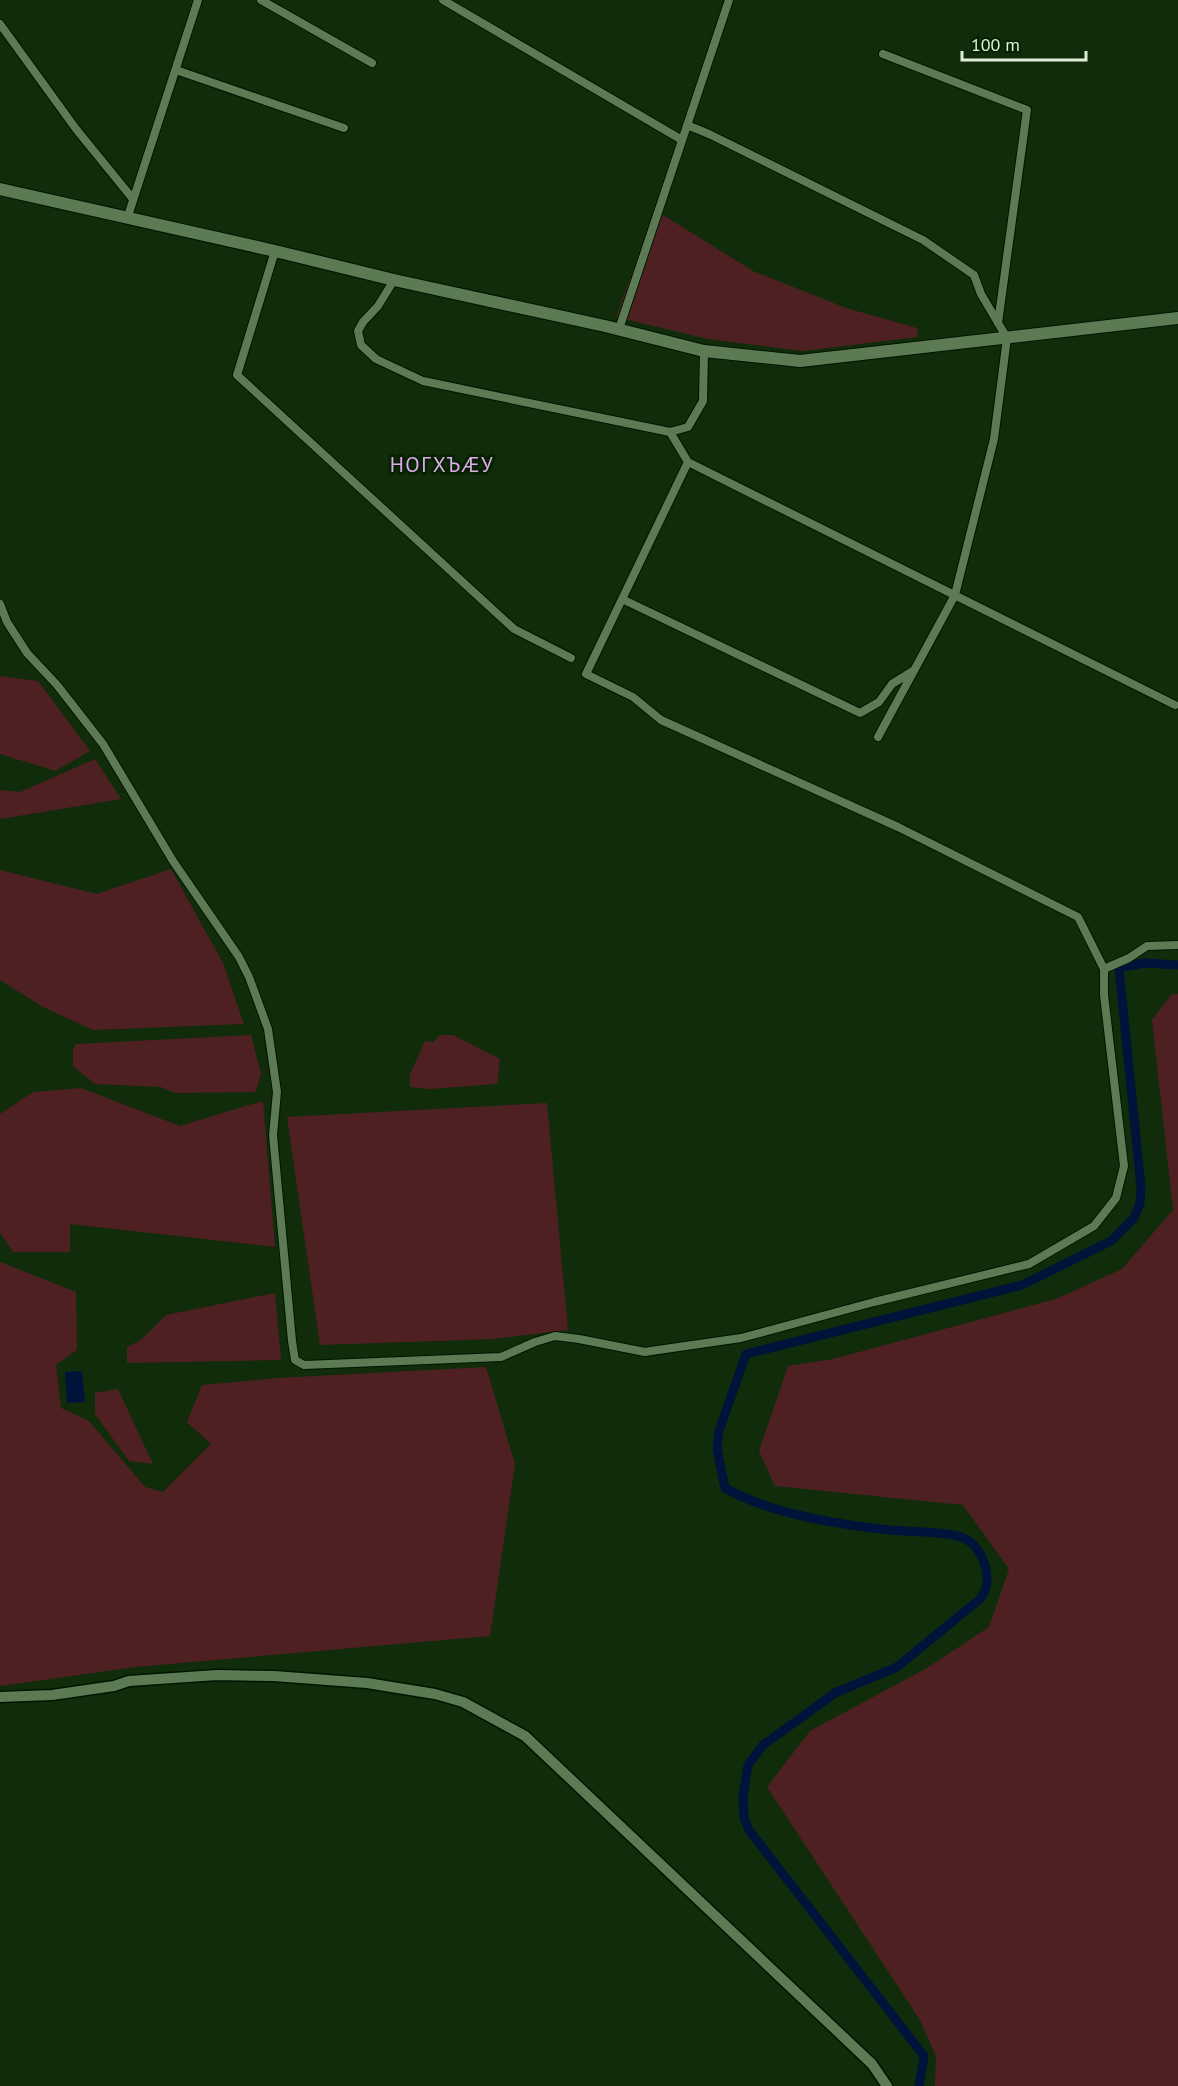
<svg xmlns="http://www.w3.org/2000/svg" width="1178" height="2086" font-family="'PT Sans',sans-serif">
  <style>
    .green { fill: #4f2022 }
    .water { fill: #00133b }
    .lines { fill: none; stroke-linecap: round; stroke-linejoin: round }
    .canal { stroke: #00133b; stroke-width: 9 }
    .minor-casing { stroke: #001400; stroke-width: 10 }
    .tertiary-casing { stroke: #001400; stroke-width: 13 }
    .secondary-casing { stroke: #001400; stroke-width: 14 }
    .minor { stroke: #5c7a54; stroke-width: 8 }
    .tertiary { stroke: #5c7a54; stroke-width: 10 }
    .secondary { stroke: #5c7a54; stroke-width: 12 }
    .labels { text-anchor: middle; dominant-baseline: central; stroke-width: 6; stroke-linejoin: round; paint-order: stroke }
    .quarter-label { font-size: 21px; letter-spacing: 1.5px; fill: #ddacea; stroke: #072202 }
  </style>
  <rect width="100%" height="100%" fill="#112c0a"/>
  <path class="green" d="M655,210L753,271L846,308L917,328L918,337L802,351L708,339L616,317Z
    M0,676L38,681L90,751L55,771L0,754Z
    M95,759L121,799L0,819V790L20,792Z
    M171,869L223,963L244,1024L93,1030L43,1007L0,980V870L97,894Z
    M1172,994H1178V2086H935L936,2056L920,2020L767,1787L810,1731L927,1668L989,1627L1009,1569L963,1505L775,1486L759,1451L788,1366L833,1359L1056,1299L1122,1269L1173,1210L1152,1020Z
    M251,1035L261,1073L256,1092L175,1093L161,1087L95,1084L73,1066V1050L76,1044Z
    M440,1035H453L500,1059L497,1084L430,1089L410,1087V1074L425,1041L433,1042Z
    M81,1088L180,1126L263,1101L275,1247L70,1224V1252H13L0,1233V1114L33,1092Z
    M547,1103L568,1330L494,1339L320,1345L287,1117Z
    M0,1262L76,1292L77,1350L56,1365L61,1408L89,1421L145,1487L163,1492L211,1444L187,1422L202,1385L277,1378L486,1367L515,1464L490,1636L135,1667L0,1686Z
    M275,1293L281,1360L127,1363V1347L141,1340L166,1315Z
    M118,1389L153,1464L129,1461L95,1414V1393Z"/>
  <path class="water" d="M82,1371L85,1402L67,1403L65,1372Z"/>
  <g class="lines">
    <path class="canal" d="M919,2086L924,2056L749,1830L744,1818L743,1796L748,1765L763,1745L835,1693L897,1667L980,1599C982,1596 986,1591 986,1587C990,1571 981,1547 966,1539C950,1531 908,1532 889,1530C836,1524 771,1514 725,1488L717,1449L719,1431L746,1354L1022,1285L1111,1241L1134,1218L1140,1203L1141,1187L1119,968L1144,963L1178,965"/>
    <g class="minor-casing">
      <path id="minor" d="M261,0L372,63
        M443,0L682,140
        M0,24L76,129L133,199
        M883,54L1027,110L998,323
        M176,70L344,128
        M687,125L709,134L923,240L974,275L981,294L1007,338L994,439L955,595L878,737
        M127,219L198,0
        M275,251L237,375L514,629L571,658
        M394,280L378,306L363,322L358,331L361,345L376,359L423,381L670,432L688,427L703,401L704,351
        M619,329L729,0
        M670,432L688,462L1175,705
        M688,462L586,674L633,697L661,720L898,827L1078,917L1104,969
        M622,599L860,713L879,702L892,684L913,671
        M0,604L7,622L27,653L57,685L103,744L173,861L239,957L249,977L268,1029L277,1092L273,1135L292,1341L295,1360L304,1365L501,1357L535,1342L555,1336L579,1339L645,1352L651,1351L741,1338L874,1302L1029,1264L1094,1226L1116,1198L1124,1166L1104,995V969L1129,958L1147,946L1178,945"/>
    </g>
    <g class="tertiary-casing">
      <path id="tertiary" d="M0,1697L52,1695L114,1686L129,1681L217,1675L274,1676L367,1683L435,1694L463,1702L525,1736L872,2064L887,2086"/>
    </g>
    <g class="secondary-casing">
      <path id="secondary" d="M0,189L275,251L394,280L605,326L704,351L800,361L1178,318"/>
    </g>
    <use href="#minor" class="minor"/>
    <use href="#tertiary" class="tertiary"/>
    <use href="#secondary" class="secondary"/>
  </g>
  <g class="labels">
    <g class="quarter-label">
      <text x="442" y="464">НОГХЪÆУ</text>
    </g>
  </g>
  <path d="M962 51v9h124v-9" fill="none" stroke="#dff0da" stroke-width="3"/>
  <text x="971" y="51" font-size="18" fill="#dff0da" stroke="#072202" stroke-width="4.5" paint-order="stroke">100 m</text>
</svg>
